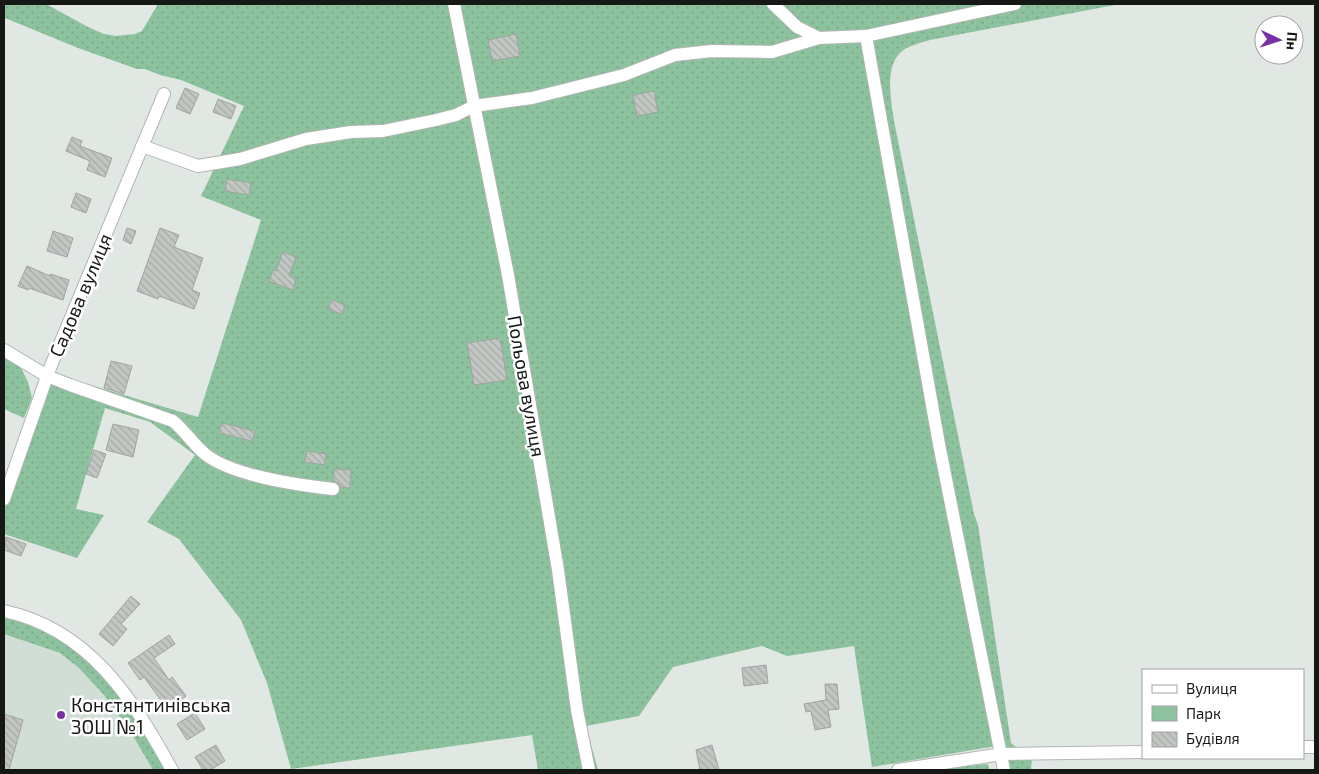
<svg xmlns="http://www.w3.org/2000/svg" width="1319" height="774" font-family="'Exo 2',sans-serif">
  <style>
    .built { fill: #d1ded5 }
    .green { fill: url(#green-dots) }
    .building { fill: url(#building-back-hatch); stroke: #9fa4a0 }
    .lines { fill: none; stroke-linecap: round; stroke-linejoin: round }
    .minor-casing { stroke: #b1b6b2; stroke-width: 14 }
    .minor { stroke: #fff; stroke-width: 12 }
    .poi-dot { fill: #7731a5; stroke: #fff; stroke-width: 2 }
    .labels { text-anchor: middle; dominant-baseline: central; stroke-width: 5; stroke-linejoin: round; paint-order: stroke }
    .street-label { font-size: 19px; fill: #161816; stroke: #fff }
    .poi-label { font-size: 19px; fill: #161816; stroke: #fff; text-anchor: start }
  </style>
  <defs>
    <pattern id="green-dots" width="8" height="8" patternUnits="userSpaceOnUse" patternTransform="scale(1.25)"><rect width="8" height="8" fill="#8cc29e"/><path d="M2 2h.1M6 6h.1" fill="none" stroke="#78a687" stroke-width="1.8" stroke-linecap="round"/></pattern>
    <pattern id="building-back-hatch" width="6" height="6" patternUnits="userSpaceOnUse" patternTransform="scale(1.25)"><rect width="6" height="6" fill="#c2c7c3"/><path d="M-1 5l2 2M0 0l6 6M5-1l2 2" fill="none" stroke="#a6aaa7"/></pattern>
  </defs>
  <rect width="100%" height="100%" fill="#e1e7e3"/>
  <path class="built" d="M4,634L60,653L79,668L104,695L133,736L153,770H4Z"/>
  <path class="green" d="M4,4H46L88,27L104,34L116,36L135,34L142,31L158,4H1120L930,40C920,43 906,46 899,54C884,70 892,107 895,126L974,514L978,525L1011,743L1016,747L1143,748L1032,758L1031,770H1001L996,746L872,767L854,646L787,656L762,646L673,667L639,716L586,726L598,770H538L532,735L291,769L267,683L241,620L179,539L147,522L195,455L150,422L105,408L76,509L104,515L77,558L4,534V509L43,394L60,376L198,417L261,220L201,196L244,106L181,80L160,75L145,69H137L78,48L5,18H4Z
    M4,354L21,368L28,382L32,398L24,418L4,409Z
    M4,616C19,619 59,635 71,645C81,652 90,663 98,672C125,702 149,735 167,770H153L133,736L104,695L79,668L60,653L4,634Z
    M988,764L989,770H946L945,768Z"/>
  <path class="building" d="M516,34L520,56L492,61L488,40Z
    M185,88L199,94L190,114L176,108Z
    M654,91L658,112L637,116L633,95Z
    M218,99L236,106L231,119L213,112Z
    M72,137L82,141L80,146L112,158L105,177L87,170L90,161L66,151Z
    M227,179L251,183L249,195L225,191Z
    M76,193L91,199L86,213L71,207Z
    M127,228L136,231L131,244L123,240Z
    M160,228L179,235L174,247L203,258L192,290L200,293L194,309L159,296L158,299L137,291Z
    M53,231L73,238L67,257L47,251Z
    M283,252L296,257L289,276L296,278L293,290L269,281L273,270L276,271Z
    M27,266L50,276V274L69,280L63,300L29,288L28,290L18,286Z
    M332,300L345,305L342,314L328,309Z
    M500,338L507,380L474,385L467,343Z
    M111,361L132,366L124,394L104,388Z
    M222,423L255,431L252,441L219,433Z
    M113,424L139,430L133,457L106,450Z
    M94,450L106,454L97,478L86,474Z
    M307,451L326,454L324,465L305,462Z
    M334,469L351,470L350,488L341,487L338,483L334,481Z
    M6,537L26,544L21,556L4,550Z
    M131,596L140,604L121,624L127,629L113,646L99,634Z
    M169,635L175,644L154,658L169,680L172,677L186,696L168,710L144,677L140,680L128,663Z
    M766,665L768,683L744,686L742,668Z
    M825,684H837L839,709L828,710L831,727L815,730L811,711L806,712L804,704L826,700Z
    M195,713L205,729L187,740L177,724Z
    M4,714L23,720L9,770H4Z
    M216,745L225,761L210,770H203L195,757Z
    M712,745L719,770H700L696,750Z"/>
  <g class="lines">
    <g class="minor-casing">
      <path id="minor" d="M454,4L508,275L558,570L577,710L589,770
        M773,4L797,27L819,38
        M142,146L198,166L240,159L306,139L351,132L383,131L436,120L456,115L474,106L532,98L624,75L675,55L712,51L772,52L819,38L866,36
        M4,350L47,376L70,385L173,421C185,431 193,444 205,454C232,476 298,485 333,489
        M4,499L50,368L164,94
        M4,611C89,629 133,699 172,770
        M1303,747H1315
        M898,770L1002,754L1143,752
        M1004,770L939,444L866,36L1015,4"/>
    </g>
    <use href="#minor" class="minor"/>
  </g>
  <circle class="poi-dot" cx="61" cy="715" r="5"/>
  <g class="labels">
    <g class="street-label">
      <text transform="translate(80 295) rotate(-67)">Садова вулиця</text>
      <text transform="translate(527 386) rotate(80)">Польова вулиця</text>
    </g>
    <g class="poi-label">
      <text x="71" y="704">Констянтинівська<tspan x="71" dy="22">ЗОШ №1</tspan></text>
    </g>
  </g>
  <rect width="1319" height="774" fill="none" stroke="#161816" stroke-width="10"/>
  <rect x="1142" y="669" width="162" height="90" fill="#ffffff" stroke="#a2a3a2"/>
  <rect x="1152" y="685" width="25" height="8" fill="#ffffff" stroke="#a2a3a2"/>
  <text x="1186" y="694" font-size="15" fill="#161816">Вулиця</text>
  <rect x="1152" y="706" width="25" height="15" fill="#8cc29e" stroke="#a2a3a2"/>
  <text x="1186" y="719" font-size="15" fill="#161816">Парк</text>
  <rect x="1152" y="732" width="25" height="15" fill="url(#building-back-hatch)" stroke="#a2a3a2"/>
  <text x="1186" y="744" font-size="15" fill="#161816">Будівля</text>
  <g transform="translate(1279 40) rotate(94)"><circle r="24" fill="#ffffff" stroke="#a2a3a2"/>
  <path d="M0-4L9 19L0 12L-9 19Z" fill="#7731a5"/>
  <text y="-8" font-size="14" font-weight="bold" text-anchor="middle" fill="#161816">Пн</text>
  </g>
</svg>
